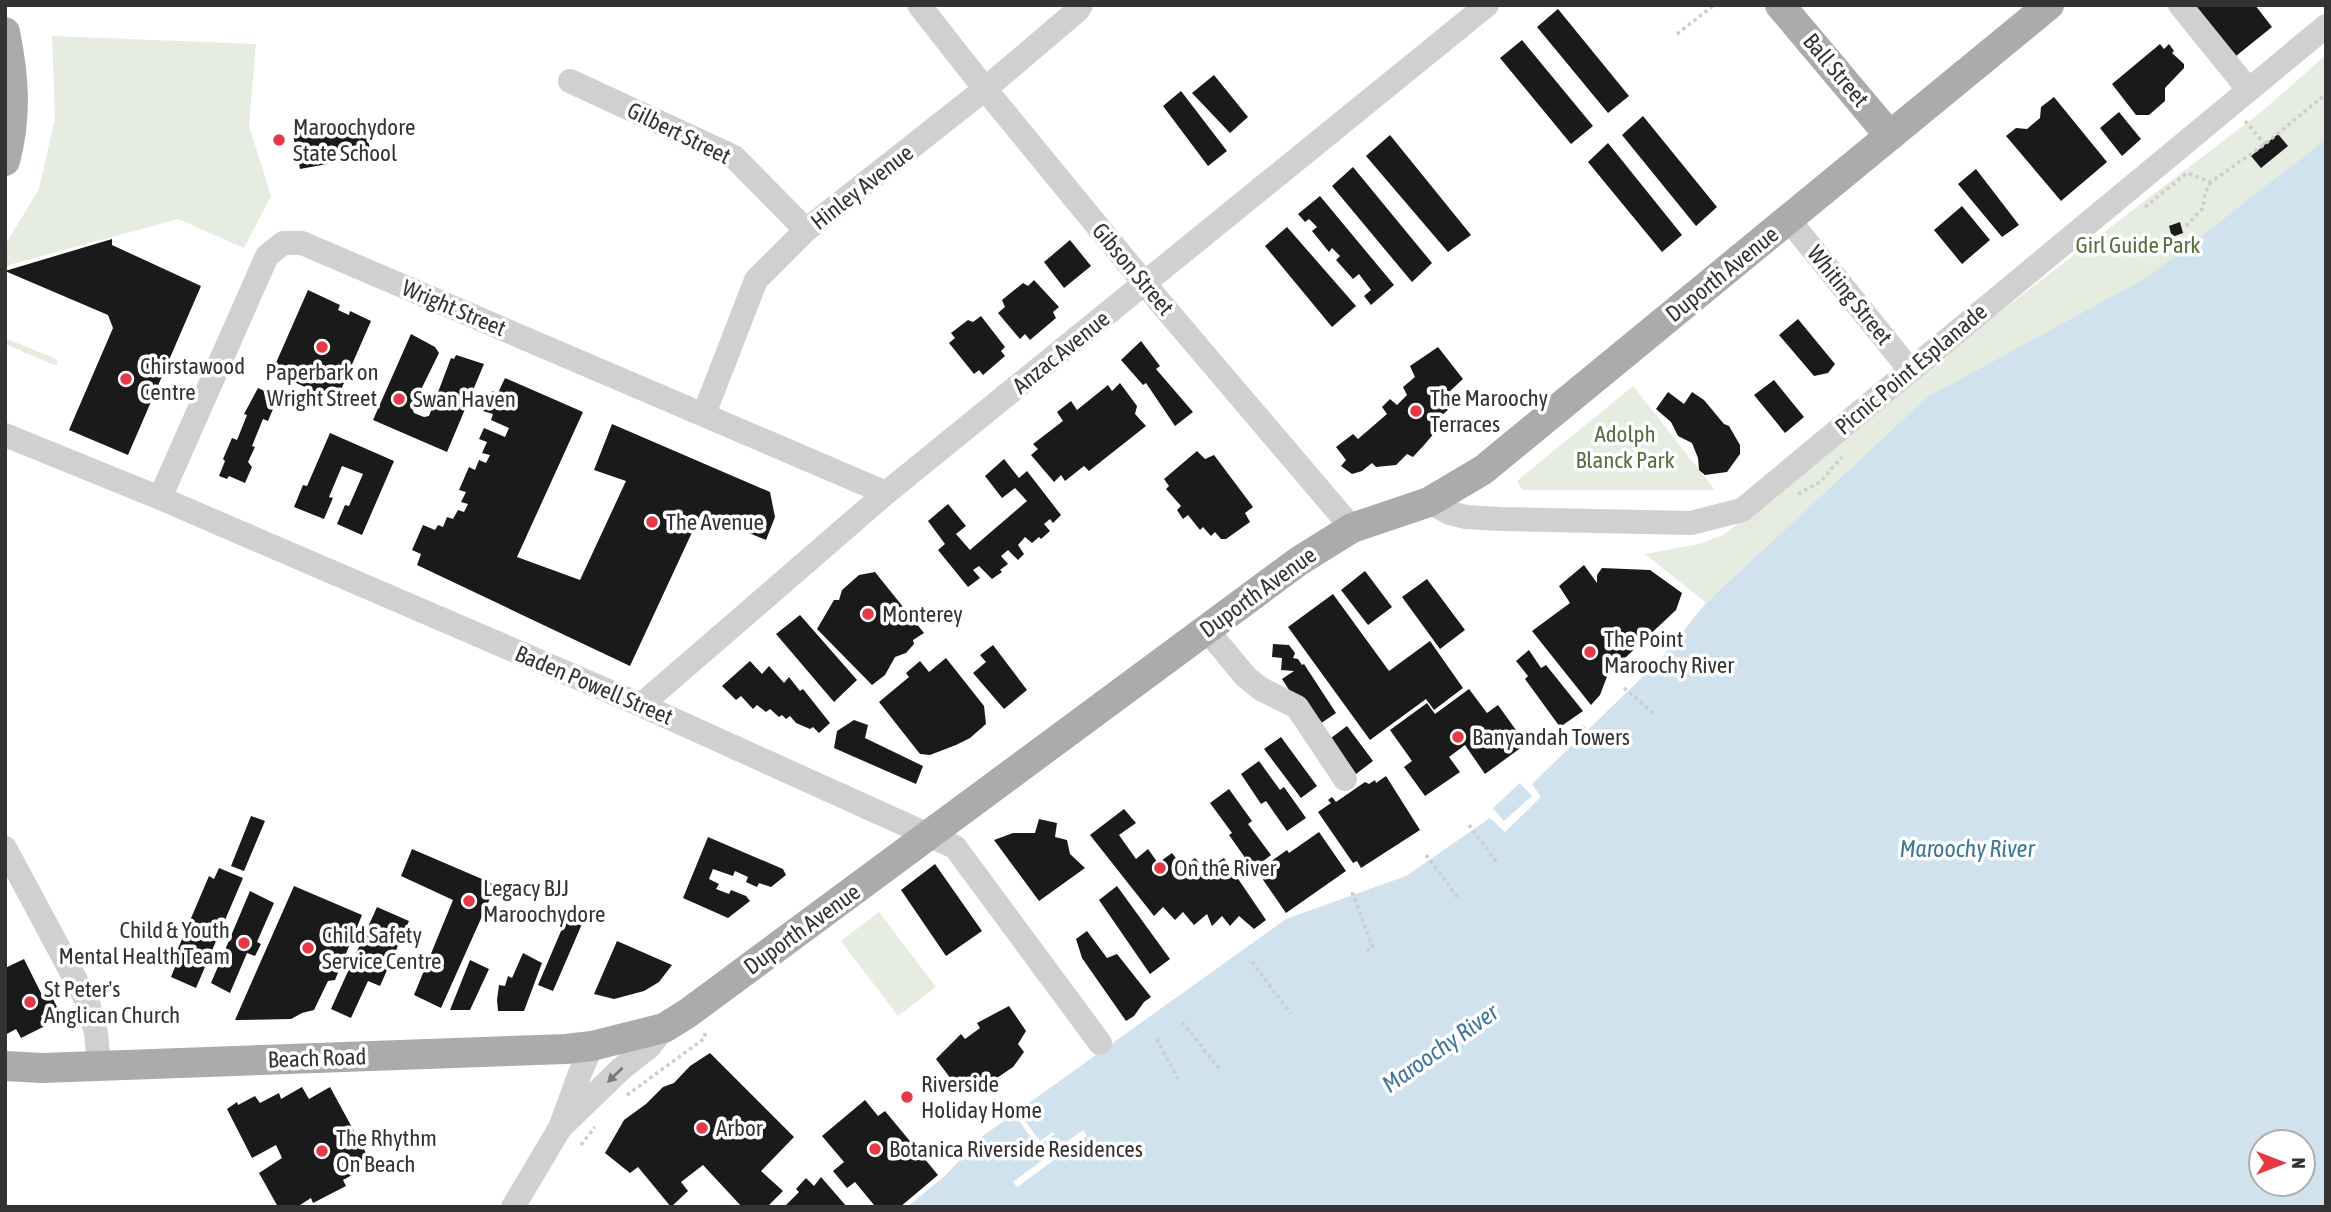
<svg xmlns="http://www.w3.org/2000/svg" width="2331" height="1212" font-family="'Asap Condensed',sans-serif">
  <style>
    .green { fill: #e6ecdf }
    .water { fill: #cfe2ee; fill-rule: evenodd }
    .pier { fill: #fff }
    .building { fill: #1a1a1a }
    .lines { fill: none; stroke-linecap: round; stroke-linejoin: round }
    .path { stroke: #cdcdcd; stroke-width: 3.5; stroke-dasharray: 3.5 3.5; stroke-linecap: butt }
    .minor { stroke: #d0d0d0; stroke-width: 24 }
    .major { stroke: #ababab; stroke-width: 30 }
    .oneway { fill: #7a7a7a }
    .poi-dot { fill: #e63946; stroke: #fff; stroke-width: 2.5 }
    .labels { text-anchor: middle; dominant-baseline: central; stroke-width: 7; stroke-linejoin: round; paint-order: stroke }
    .street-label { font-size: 23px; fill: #333; stroke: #fff }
    .poi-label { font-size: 23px; fill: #333; stroke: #fff; text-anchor: start }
    .park-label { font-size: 23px; fill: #56703f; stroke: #fff }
    .water-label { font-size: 24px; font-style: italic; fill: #3f7597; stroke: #fff }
  </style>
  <rect width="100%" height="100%" fill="#fff"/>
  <path class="green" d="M52,36L256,44L249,126L271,196L244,248L178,219L5,266V245L39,189L55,118Z
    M2326,55V139L2149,276L1927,397L1706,603L1645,554L1699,544L1725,534L1908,382L2261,112Z
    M5,338L56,359L58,364L54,365L5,344Z
    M1633,386L1715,490H1522L1517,481Z
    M879,912L936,987L898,1016L841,941Z"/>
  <path class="water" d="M2326,139V1207H907L946,1175L980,1138L1286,919L1406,876L1490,818L1505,832L1541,797L1532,784L1659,661L1706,603L1927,397L2149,276ZM2261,1142H2303V1184H2261Z
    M1520,783L1532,796L1504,821L1493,808Z"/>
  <path class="pier" d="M1016,1109L1040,1141L1053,1132L1055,1134L1041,1144L1049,1155L1083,1130L1087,1136L1017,1187L1013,1182L1044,1159L1037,1150L1026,1158L1024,1155L1037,1146L1012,1111Z"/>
  <path class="building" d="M2195,5H2255L2272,27L2236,56Z
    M1558,9L1629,96L1608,113L1537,27Z
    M1522,40L1593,126L1571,144L1500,58Z
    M2160,44L2164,49L2169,44L2174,51L2172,53L2184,64V68L2165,88V101L2149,115H2136L2112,84Z
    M1214,75L1248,117L1230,133L1192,93Z
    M1181,91L1227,151L1208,166L1163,106Z
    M2054,97L2107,162L2061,201L2006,136L2016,128L2027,129L2040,118L2041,107Z
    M2119,112L2141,139L2122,156L2100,128Z
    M1643,116L1717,207L1696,226L1622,135Z
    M365,122L371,156L300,169L293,135Z
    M2278,134L2288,146L2261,168L2251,156Z
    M1390,135L1471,235L1448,252L1366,156Z
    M1608,143L1682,235L1662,252L1588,162Z
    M1353,167L1432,263L1412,282L1332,186Z
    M1976,169L2019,225L2002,237L1958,184Z
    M1320,196L1394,285L1371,305L1364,296L1371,290L1359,274L1353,279L1336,260L1340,256L1332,248L1329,252L1312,231L1317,227L1309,219L1305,222L1298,214Z
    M1962,206L1990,240L1962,264L1934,230Z
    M2180,222L2183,233L2172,237L2169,226Z
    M1287,227L1356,306L1332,327L1265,246Z
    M112,239V245L201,286L128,455L69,430L113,328L108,315L5,271Z
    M1070,240L1091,266L1064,288L1044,262Z
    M1034,280L1059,307L1053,312L1056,318L1030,340L1025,334L1020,339L998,313L1005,307L1002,300L1023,283L1028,286Z
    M308,290L340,305L338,310L349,315L350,311L371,321L336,401L272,372Z
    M981,316L1005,347L1001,351L1005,356L983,375L979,370L974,374L949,343L955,338L951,333L968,320L973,322Z
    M1798,319L1835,364L1828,373L1814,376L1779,335Z
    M411,334L435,347L439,353L412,408L414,413L424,417L429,416L451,358L454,359L456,355L484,364L447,452L373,420Z
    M1141,341L1160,366L1156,369L1193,412L1175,426L1146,383L1143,385L1121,360Z
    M1438,347L1463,379L1449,392L1454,397L1450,408L1440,417V426L1425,444L1413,457L1407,454L1396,465L1376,467L1372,463L1362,471L1352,474L1341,466L1346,460L1336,447L1353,434L1358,439L1387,414L1382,407L1390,399L1397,405L1407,395L1403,387L1415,377L1410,366Z
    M505,378L583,412L517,557L580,580L626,481L594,470L612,424L770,492L775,517L766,540L701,513L630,666L417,565L421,554L412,550L423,525L435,530L438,525L443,527L447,517L453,519L458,510L464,512L468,504L461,502L466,492L459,490L469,467L475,470L479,460L486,463L490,455L482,453L487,442L479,439L484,428L505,437L509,428L491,420L493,414L483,411L492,391L498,393Z
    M1774,380L1804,417L1785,433L1754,395Z
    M1120,383L1137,406L1135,414L1146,426L1089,471L1084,466L1065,481L1061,475L1054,482L1031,455L1038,449L1033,444L1063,421L1057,412L1071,401L1077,410L1108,385L1112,391Z
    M258,388L278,397L268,421L263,419L252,446L255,447L248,462L252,467L245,483L229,476L227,479L219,476L225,461L223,459L232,438L237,440L247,415L244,414Z
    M1668,392L1684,404L1692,392L1704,400L1724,424L1729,426L1740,445V454L1727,472L1705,475L1699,470L1698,458L1692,443L1678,436L1671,422L1656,409Z
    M330,433L394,461L362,535L337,524L345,505L349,506L363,474L342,466L329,497L333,498L324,519L294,507L303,485L307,486Z
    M1197,451L1205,459L1214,455L1253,507L1245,513L1250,522L1226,539H1221L1215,532L1211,536L1203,527L1200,530L1188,515L1183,519L1177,510L1181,506L1166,489L1169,486L1164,479Z
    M1004,459L1019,478L1027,471L1061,515L1053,523L1050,519L1044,524L1050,531L1041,539L1039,537L1032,543L1025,537L1018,545L1024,554L1018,560L1008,550L1001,556L1008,564L1000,570L1002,572L992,579L979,566L973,570L980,578L968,587L938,550L945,544L928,521L948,504L966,526L956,534L970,550L1027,501L1015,488L1002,498L985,476Z
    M1584,565L1597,583V575L1602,568L1650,570L1682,593L1676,610L1608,674L1600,695L1591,705L1532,631L1570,603L1559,586Z
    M1365,571L1392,607L1368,625L1341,590Z
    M875,572L924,633L913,640L914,644L906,653L895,657L885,675L872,685L817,629L834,600H839L842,590L859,575Z
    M1427,579L1465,630L1440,649L1402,597Z
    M1333,594L1389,671L1430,641L1463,688L1434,710L1426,699L1370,740L1288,627Z
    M800,615L857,680L834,702L776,634Z
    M1273,644L1289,645L1295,653L1293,658L1298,659L1302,665L1304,664L1336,713L1314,728L1282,679L1294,671L1281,670L1282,658L1272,657Z
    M993,645L1027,690L1004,709L973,673L986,662L980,655Z
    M1529,650L1541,668L1546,665L1583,711L1560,727L1525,679L1528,676L1516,661Z
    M946,658L984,706L986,724L970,738L956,745L930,755L920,754L879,702L909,677L906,673L920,661L929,672Z
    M750,661L762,674L769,666L784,683L789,677L800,691L803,689L830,723L819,733L813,727L810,729L796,723L790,716L786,719L782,715L779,717L770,709L766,712L757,705L753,709L741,696L736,700L722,686Z
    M1469,689L1487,713L1498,705L1526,744L1485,774L1465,745L1449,757L1460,772L1425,796L1404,767L1412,761L1390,730L1427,703L1435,714Z
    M854,720L868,725L865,738L923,766L916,784L834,748L837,731Z
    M1347,726L1373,761L1356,774L1331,738Z
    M1281,737L1317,786L1301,798L1264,749Z
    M1259,761L1280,790L1284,787L1306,818L1287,831L1266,801L1261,804L1241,774Z
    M1386,776L1420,830L1361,868L1357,861L1353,863L1318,812L1331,803L1328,800L1332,797L1336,802L1365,782L1369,784L1375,780L1376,783Z
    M1229,789L1252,821L1248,824L1271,855L1253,869L1229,835L1232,833L1210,803Z
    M1124,809L1136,823L1119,835L1136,859L1148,849L1158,863L1172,853L1183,867L1195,858L1206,870L1224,858L1266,920L1254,929L1239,916L1230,926L1222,916L1212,926L1207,914L1194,925L1183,912L1175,920L1163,907L1154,916L1090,835Z
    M251,816L265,821L244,871L231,866Z
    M1039,819L1057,823L1055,837L1067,840L1070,854L1085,868L1039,901L994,840L1013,833H1035Z
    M1319,832L1346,871L1286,913L1257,871L1287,850L1289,853Z
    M708,837L783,869L786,875L771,887L759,883L757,887L746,882L748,877L735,871L733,876L713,869L709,879L719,884L716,889L729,894L731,890L746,896L750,901L728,918L683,898Z
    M412,849L496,885L441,1008L414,995L453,900L401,876Z
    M935,864L982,931L946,956L901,890Z
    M219,868L243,878L196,988L171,977L175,967L171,965L209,876L214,879Z
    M294,886L362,915L335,980L328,981L314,1010L302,1013L291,1019L235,1020Z
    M1117,886L1170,959L1150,974L1099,900Z
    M250,891L274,903L257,942L261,944L255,956L247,953L230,993L211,983Z
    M377,907L409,921L380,986L368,981L351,1018L331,1009Z
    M567,917L582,924L553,991L538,985Z
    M1087,931L1107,958L1117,954L1151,997L1144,1002L1134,1016L1126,1021L1082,958L1076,939Z
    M617,941L672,965L659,982L644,991L614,999L594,994Z
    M523,953L542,963L524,1011H498L497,1000L499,985L505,986L508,976L512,978Z
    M24,959L43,997L50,993L57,1007L41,1016L45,1026L21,1038L16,1029L5,1035V968Z
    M470,960L489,969L470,1010H450Z
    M1009,1006L1026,1031L1018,1044L1024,1052L1013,1067L985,1086L973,1089L966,1081L954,1083L936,1059L961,1034L965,1039L980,1028L977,1023Z
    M710,1053L794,1137L761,1171L783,1191L767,1207H742L703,1165L681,1182L688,1191L671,1207L638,1167L630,1173L605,1153L624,1120L646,1104L663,1087L674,1083L690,1066Z
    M302,1087L309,1099L330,1087L372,1164L343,1180L346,1186L313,1203L311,1198L297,1207H278L259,1173L282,1158L276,1145L252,1158L227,1109L237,1102L238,1105L255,1096L260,1103L279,1093L281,1099Z
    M865,1100L878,1116L885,1111L938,1175L900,1207H872L874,1205L855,1182L847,1188L833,1171L844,1162L822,1136Z
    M821,1177L847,1207H784L799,1192L796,1189L806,1178L814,1186Z"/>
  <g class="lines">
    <path class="path" d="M1677,34L1714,5
      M2245,121L2265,144
      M2145,207L2187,173L2211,182L2265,144L2326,94
      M2186,226L2203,208L2205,193L2211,182
      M1798,494L1820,482L1842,457
      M1624,688L1656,715
      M1582,726L1603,751
      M1469,825L1498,864
      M1426,855L1458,898
      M1352,892L1373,948L1364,951
      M1252,962L1291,1014
      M1182,1022L1221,1071
      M1157,1039L1178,1079
      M627,1095L705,1038V1030
      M581,1145L595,1127"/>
    <path class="minor" d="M919,5L985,89L1159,301L1352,528
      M2180,5L2248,89
      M570,81L734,157L806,230
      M1789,220L1910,370
      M704,414L756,280L806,230L985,89L1078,10L1081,5
      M5,435L160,498L641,705L955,847L1100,1043
      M160,498L267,256L283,243H302L886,493
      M1429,502L1450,513L1466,517L1500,519L1691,523L1742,510L2326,26
      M1206,629L1246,677L1261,689L1297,707L1345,779
      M641,705L886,493L1487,5
      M5,848L88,1003L96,1033L99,1066
      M563,1125L621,1069L649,1047L664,1028
      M513,1207L560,1128L580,1073L592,1046"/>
    <path class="major" d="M1780,5L1890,136
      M5,32C14,76 17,117 5,161
      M5,1066L42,1068L566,1049L592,1046L664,1028L688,1013L1299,561L1352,528L1429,502L1483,470L2049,5"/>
  </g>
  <defs><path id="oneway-solid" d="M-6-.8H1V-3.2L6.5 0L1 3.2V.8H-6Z" transform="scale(1.75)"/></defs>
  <use class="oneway" href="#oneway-solid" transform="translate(615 1075) rotate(136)"/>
  <g class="poi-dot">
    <circle cx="279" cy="140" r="7"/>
    <circle cx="322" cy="347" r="7"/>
    <circle cx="126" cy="379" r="7"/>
    <circle cx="399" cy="399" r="7"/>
    <circle cx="1416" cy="411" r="7"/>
    <circle cx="652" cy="522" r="7"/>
    <circle cx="868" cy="614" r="7"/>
    <circle cx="1590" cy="652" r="7"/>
    <circle cx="1458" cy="737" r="7"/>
    <circle cx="1160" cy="868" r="7"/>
    <circle cx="469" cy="901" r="7"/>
    <circle cx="244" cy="943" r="7"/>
    <circle cx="308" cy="948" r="7"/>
    <circle cx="30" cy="1002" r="7"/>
    <circle cx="907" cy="1097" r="7"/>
    <circle cx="702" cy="1128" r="7"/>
    <circle cx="875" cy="1149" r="7"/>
    <circle cx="322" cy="1151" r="7"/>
  </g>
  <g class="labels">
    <g class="street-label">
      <text transform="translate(1836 70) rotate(50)">Ball Street</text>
      <text transform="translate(679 133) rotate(26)">Gilbert Street</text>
      <text transform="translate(862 187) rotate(-38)">Hinley Avenue</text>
      <text transform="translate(1133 269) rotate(50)">Gibson Street</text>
      <text transform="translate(1722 274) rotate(-39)">Duporth Avenue</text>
      <text transform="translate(1850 295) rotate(51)">Whiting Street</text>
      <text transform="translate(454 308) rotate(23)">Wright Street</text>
      <text transform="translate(1061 352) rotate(-39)">Anzac Avenue</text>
      <text transform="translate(1911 369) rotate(-40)">Picnic Point Esplanade</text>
      <text transform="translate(1258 592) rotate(-36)">Duporth Avenue</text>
      <text transform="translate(594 685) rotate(23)">Baden Powell Street</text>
      <text transform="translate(802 929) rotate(-36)">Duporth Avenue</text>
      <text transform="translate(317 1058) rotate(-2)">Beach Road</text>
    </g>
    <g class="poi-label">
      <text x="293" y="127">Maroochydore<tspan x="293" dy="26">State School</tspan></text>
      <text x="140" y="366">Chirstawood<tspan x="140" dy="26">Centre</tspan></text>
      <text x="322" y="372" text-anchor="middle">Paperbark on<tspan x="322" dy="26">Wright Street</tspan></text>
      <text x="1430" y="398">The Maroochy<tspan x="1430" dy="26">Terraces</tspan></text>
      <text x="413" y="399">Swan Haven</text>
      <text x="666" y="522">The Avenue</text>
      <text x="882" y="614">Monterey</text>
      <text x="1604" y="639">The Point<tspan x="1604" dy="26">Maroochy River</tspan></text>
      <text x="1472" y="737">Banyandah Towers</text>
      <text x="1174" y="868">On the River</text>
      <text x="483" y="888">Legacy BJJ<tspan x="483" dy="26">Maroochydore</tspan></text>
      <text x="230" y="930" text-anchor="end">Child &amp; Youth<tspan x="230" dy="26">Mental Health Team</tspan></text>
      <text x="322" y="935">Child Safety<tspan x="322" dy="26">Service Centre</tspan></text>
      <text x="44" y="989">St Peter's<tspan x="44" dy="26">Anglican Church</tspan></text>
      <text x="921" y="1084">Riverside<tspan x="921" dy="26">Holiday Home</tspan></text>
      <text x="716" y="1128">Arbor</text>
      <text x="336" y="1138">The Rhythm<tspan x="336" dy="26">On Beach</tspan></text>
      <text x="889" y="1149">Botanica Riverside Residences</text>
    </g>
    <g class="park-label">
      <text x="2138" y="245">Girl Guide Park</text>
      <text x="1625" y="434">Adolph<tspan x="1625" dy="26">Blanck Park</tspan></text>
    </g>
    <g class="water-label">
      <text x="1967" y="848">Maroochy River</text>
      <text transform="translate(1440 1048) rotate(-35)">Maroochy River</text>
    </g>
  </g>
  <rect width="2331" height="1212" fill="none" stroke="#333333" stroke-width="14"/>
  <g transform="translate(2282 1163) rotate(90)"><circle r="33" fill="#ffffff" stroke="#adadad" stroke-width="2"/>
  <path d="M0-5L12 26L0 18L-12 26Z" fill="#e63946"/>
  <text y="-10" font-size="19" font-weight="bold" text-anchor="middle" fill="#333333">N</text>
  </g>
</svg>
